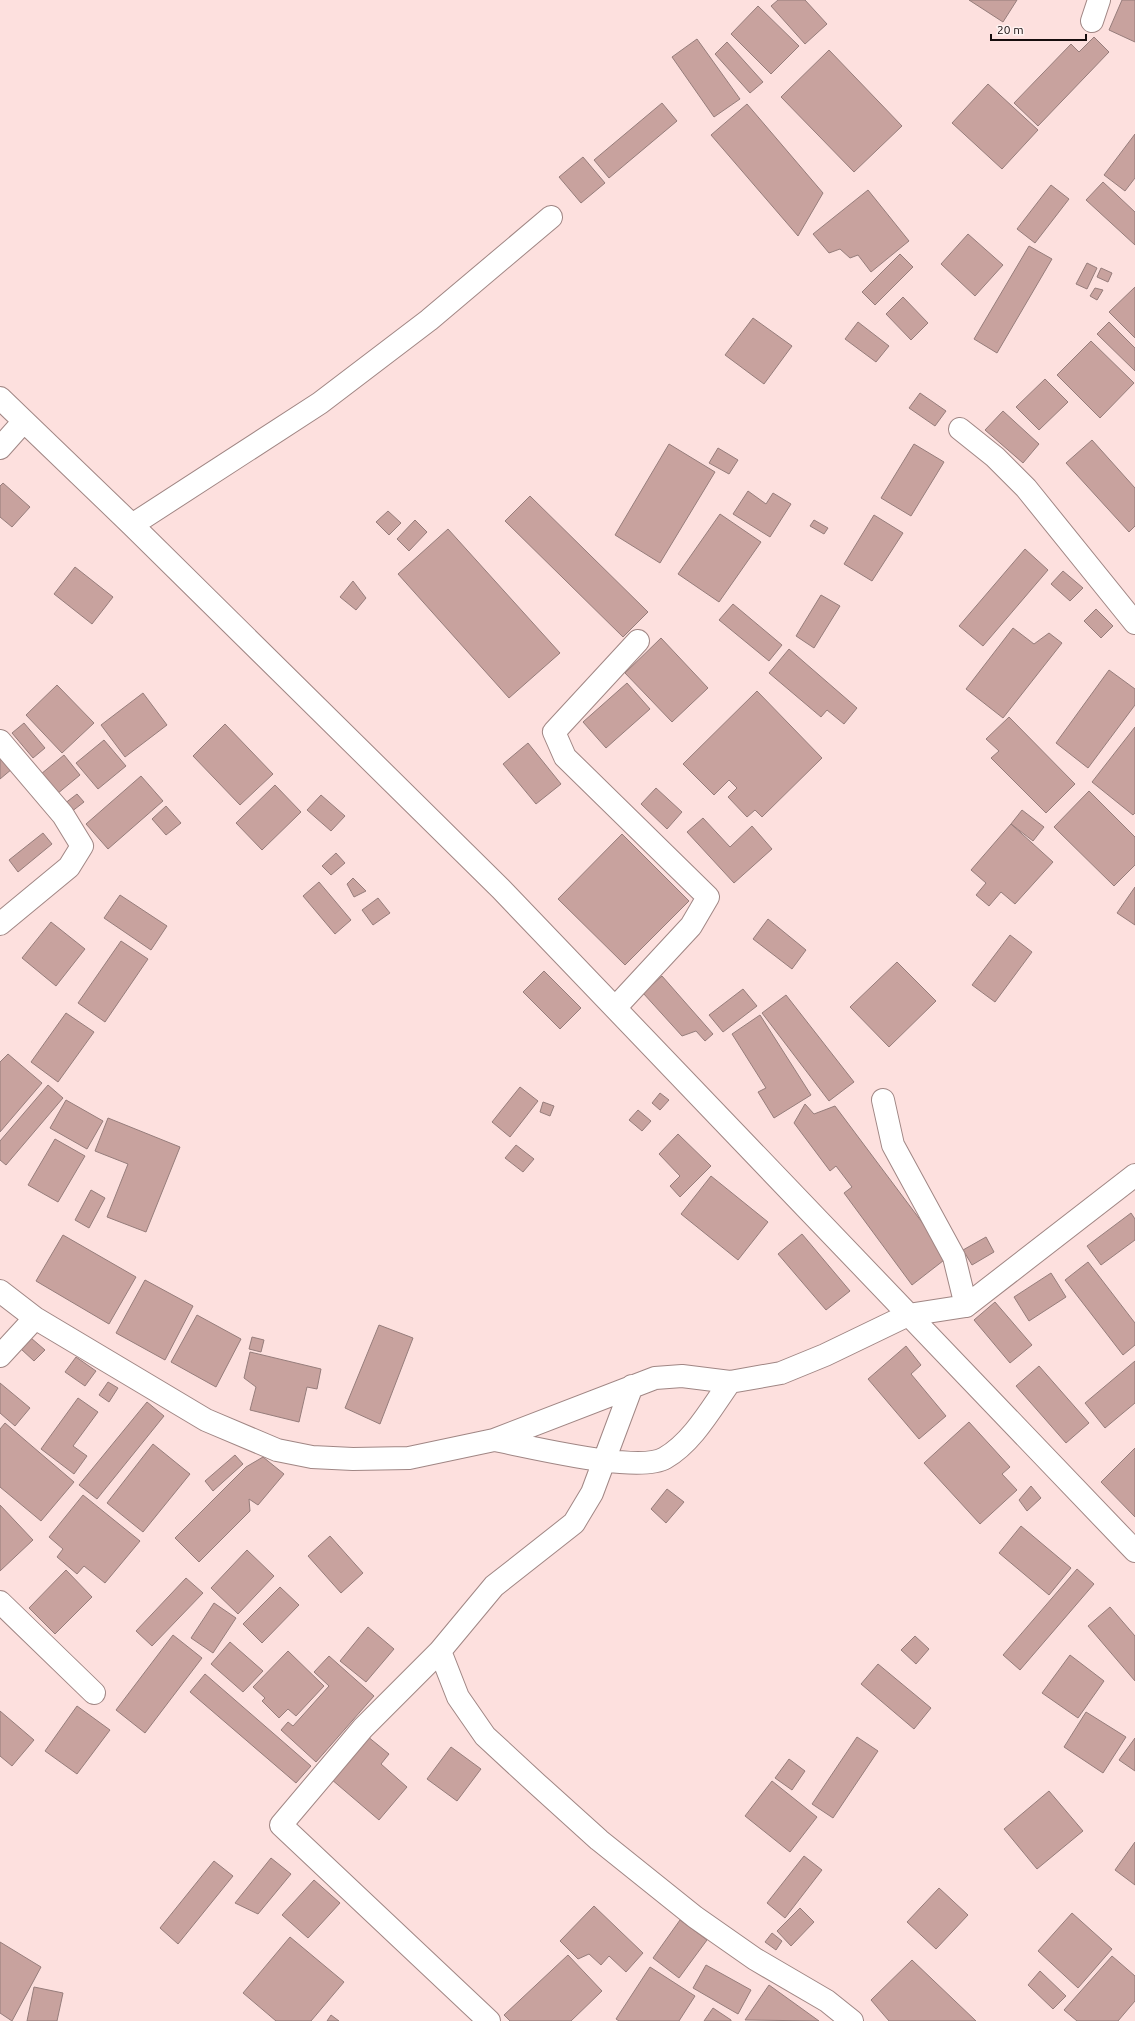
<svg xmlns="http://www.w3.org/2000/svg" width="1135" height="2021" font-family="Ubuntu,sans-serif">
  <style>
    .building { fill: #c8a29e; stroke: #967d7b }
    .lines { fill: none; stroke-linecap: round; stroke-linejoin: round }
    .minor-casing { stroke: #a08684; stroke-width: 24 }
    .minor { stroke: #fff; stroke-width: 22 }
  </style>
  <rect width="100%" height="100%" fill="#fde0de"/>
  <path class="building" d="M778,0H805L827,24L805,44L771,6Z
    M969,0H1017L1003,22Z
    M1122,0H1135V42L1109,30Z
    M758,6L799,46L771,74L731,34Z
    M1094,37L1109,52L1038,126L1014,103L1071,44L1079,52Z
    M697,39L740,99L714,117L672,57Z
    M727,42L763,82L750,93L715,54Z
    M829,50L902,126L854,172L781,97Z
    M988,84L1038,130L1002,169L952,123Z
    M662,103L677,121L609,178L594,160Z
    M747,104L823,193L798,236L711,135Z
    M1135,134V178L1125,191L1104,175Z
    M583,157L605,183L581,203L559,177Z
    M1103,182L1135,212V245L1086,200Z
    M1051,185L1069,199L1035,243L1017,229Z
    M868,190L909,241L871,272L858,255L850,258L840,249L829,253L813,234Z
    M968,234L1003,265L975,296L941,264Z
    M1029,246L1052,259L997,353L974,339Z
    M900,254L913,267L875,305L862,292Z
    M1087,263L1097,268L1087,289L1076,284Z
    M1101,268L1112,273L1108,282L1097,277Z
    M1135,287V338L1109,312Z
    M1095,288L1103,290L1097,300L1090,296Z
    M903,297L928,323L911,340L886,314Z
    M753,318L792,346L764,384L725,355Z
    M858,322L889,346L876,362L845,339Z
    M1109,322L1135,348V371L1097,334Z
    M1091,341L1134,383L1100,418L1057,375Z
    M1045,379L1068,402L1039,430L1016,407Z
    M920,393L946,411L935,426L909,408Z
    M1003,411L1039,444L1023,463L985,430Z
    M1092,440L1135,488V526L1129,532L1066,463Z
    M669,444L715,472L660,563L615,535Z
    M914,444L944,462L911,516L881,498Z
    M718,448L738,460L729,474L709,463Z
    M3,483L30,507L12,527L0,517V486Z
    M748,491L766,504L773,493L791,504L770,537L733,514Z
    M530,496L648,612L623,637L505,521Z
    M388,511L401,523L389,535L376,522Z
    M720,514L761,542L719,602L678,574Z
    M874,515L903,533L872,581L844,564Z
    M415,520L427,532L409,551L397,539Z
    M814,520L828,528L824,534L810,526Z
    M448,529L560,653L509,698L398,574Z
    M1025,549L1048,570L983,646L959,626Z
    M75,567L113,597L92,624L54,594Z
    M1063,571L1083,588L1070,601L1051,584Z
    M353,581L366,598L356,610L340,597Z
    M821,595L840,606L814,648L796,636Z
    M733,604L782,645L769,661L719,620Z
    M1096,609L1113,626L1101,638L1084,621Z
    M1013,628L1034,644L1049,633L1062,643L1003,718L966,689Z
    M661,638L708,688L672,722L625,673Z
    M789,649L857,708L844,724L827,710L821,717L769,673Z
    M1109,670L1135,689V705L1088,768L1056,743Z
    M627,683L650,709L606,748L583,722Z
    M57,685L94,723L62,753L26,715Z
    M757,691L822,758L762,817L755,810L747,817L728,797L737,788L729,780L714,795L683,764Z
    M143,693L167,725L125,757L101,725Z
    M1009,717L1075,784L1046,813L991,758L999,751L986,739Z
    M24,723L45,748L33,758L12,733Z
    M225,724L273,774L240,805L193,756Z
    M1135,727V813L1133,815L1092,782Z
    M104,740L126,766L98,789L76,763Z
    M528,743L561,784L536,804L503,764Z
    M64,755L80,775L57,794L41,774Z
    M0,756L12,769L0,779Z
    M141,776L163,801L108,849L86,824Z
    M275,785L301,812L262,850L236,823Z
    M656,788L682,812L667,829L641,804Z
    M1089,791L1135,837V865L1114,886L1054,827Z
    M77,794L84,802L71,812L64,804Z
    M321,795L345,816L331,831L307,810Z
    M166,806L181,823L166,835L152,819Z
    M1022,810L1044,827L1033,841L1011,824Z
    M703,818L730,847L752,826L772,849L734,883L687,832Z
    M1011,824L1053,862L1015,904L1001,892L989,906L976,895L986,883L971,870Z
    M43,833L52,844L18,872L9,860Z
    M622,834L689,901L625,965L558,899Z
    M336,853L345,863L331,875L322,866Z
    M353,878L366,891L354,897L347,884Z
    M319,882L351,920L335,934L303,896Z
    M1135,887V925L1117,913Z
    M120,895L167,926L151,950L104,918Z
    M378,898L390,913L373,925L362,910Z
    M768,919L806,950L792,969L753,939Z
    M51,922L85,949L56,986L22,958Z
    M1010,935L1032,952L995,1002L972,985Z
    M121,941L148,959L105,1022L78,1003Z
    M897,962L936,1001L889,1047L850,1007Z
    M544,971L581,1008L560,1029L523,992Z
    M662,976L713,1034L705,1041L696,1031L682,1036L643,993Z
    M743,989L757,1006L723,1032L709,1015Z
    M786,995L854,1082L829,1101L762,1013Z
    M66,1013L94,1032L58,1082L31,1062Z
    M760,1015L811,1095L774,1118L758,1092L766,1088L732,1034Z
    M8,1054L42,1083L0,1132V1062Z
    M48,1085L63,1098L6,1165L0,1160V1141Z
    M520,1087L538,1101L510,1137L492,1122Z
    M660,1093L669,1100L660,1110L652,1103Z
    M66,1100L103,1121L87,1149L50,1128Z
    M543,1102L554,1106L550,1116L540,1112Z
    M805,1104L814,1114L835,1106L948,1257L912,1285L844,1193L852,1187L836,1166L830,1171L794,1123Z
    M638,1110L651,1121L642,1131L629,1120Z
    M108,1118L180,1147L146,1232L107,1217L128,1164L95,1151Z
    M678,1134L711,1166L680,1197L670,1186L680,1176L659,1154Z
    M55,1139L85,1156L58,1202L28,1185Z
    M516,1145L534,1159L523,1172L505,1158Z
    M711,1176L768,1222L738,1260L681,1214Z
    M91,1190L105,1198L89,1228L75,1220Z
    M1131,1213L1135,1219V1240L1101,1265L1087,1246Z
    M802,1234L850,1291L826,1310L778,1254Z
    M63,1235L136,1277L109,1324L36,1281Z
    M986,1237L994,1252L972,1265L963,1250Z
    M1088,1262L1135,1323V1345L1123,1355L1065,1280Z
    M1051,1273L1066,1297L1029,1321L1014,1297Z
    M145,1280L193,1306L165,1360L116,1333Z
    M995,1302L1032,1345L1010,1363L974,1320Z
    M197,1315L241,1339L216,1387L171,1362Z
    M379,1325L413,1338L380,1424L345,1408Z
    M252,1337L264,1340L261,1352L249,1349Z
    M31,1338L45,1350L34,1361L21,1349Z
    M906,1346L921,1365L911,1374L946,1416L919,1439L868,1379Z
    M250,1352L321,1369L317,1389L307,1387L299,1422L250,1410L256,1387L244,1378Z
    M76,1357L96,1371L85,1386L65,1372Z
    M1135,1361V1403L1105,1428L1085,1403Z
    M1039,1366L1089,1423L1066,1443L1016,1386Z
    M108,1382L118,1388L109,1402L99,1395Z
    M0,1383L30,1408L15,1426L0,1413Z
    M78,1398L98,1412L73,1446L87,1456L74,1474L41,1449Z
    M147,1402L164,1416L97,1499L79,1485Z
    M969,1422L1010,1467L1002,1474L1017,1490L980,1524L924,1463Z
    M5,1423L74,1482L41,1521L0,1487V1429Z
    M153,1444L190,1474L143,1532L107,1503Z
    M1135,1448V1517L1101,1482Z
    M235,1455L243,1464L213,1491L205,1481Z
    M263,1457L284,1474L258,1505L249,1499L250,1511L199,1562L175,1538L246,1467Z
    M1031,1486L1041,1498L1027,1511L1019,1500Z
    M667,1489L684,1502L666,1523L651,1509Z
    M83,1495L140,1541L105,1583L84,1566L77,1574L57,1557L63,1549L49,1537Z
    M0,1505L33,1540L0,1571Z
    M1021,1526L1071,1568L1049,1595L999,1553Z
    M330,1536L363,1573L341,1593L308,1556Z
    M247,1550L274,1576L238,1614L211,1588Z
    M1077,1569L1094,1584L1020,1670L1003,1655Z
    M66,1570L92,1597L55,1634L29,1608Z
    M186,1578L203,1593L152,1646L136,1631Z
    M280,1587L299,1605L262,1643L243,1624Z
    M214,1603L236,1618L213,1653L191,1638Z
    M1110,1607L1135,1636V1681L1088,1626Z
    M368,1627L394,1649L366,1682L340,1661Z
    M173,1635L202,1658L145,1733L116,1710Z
    M915,1636L929,1649L916,1664L901,1650Z
    M230,1642L263,1671L243,1692L211,1664Z
    M288,1651L324,1686L296,1716L288,1709L279,1718L262,1701L265,1698L253,1687Z
    M1070,1655L1104,1681L1078,1718L1042,1693Z
    M329,1656L374,1696L316,1762L281,1730L288,1722L293,1726L329,1686L314,1672Z
    M878,1664L931,1708L914,1729L861,1684Z
    M205,1674L311,1766L296,1783L190,1692Z
    M77,1706L110,1730L77,1774L45,1751Z
    M0,1711L34,1740L12,1766L0,1756Z
    M1086,1712L1126,1737L1103,1773L1064,1747Z
    M367,1736L389,1754L381,1764L407,1787L379,1820L331,1779Z
    M857,1737L878,1751L833,1818L812,1804Z
    M1135,1738V1771L1119,1760Z
    M451,1747L481,1769L457,1801L427,1779Z
    M789,1759L805,1771L792,1790L775,1778Z
    M772,1781L817,1817L790,1852L745,1816Z
    M1049,1791L1083,1831L1037,1869L1004,1829Z
    M1135,1842V1885L1115,1870Z
    M804,1856L822,1870L785,1918L767,1903Z
    M271,1858L291,1874L258,1914L235,1903Z
    M214,1861L233,1876L178,1944L160,1928Z
    M314,1880L340,1903L308,1938L282,1915Z
    M939,1888L968,1915L936,1949L907,1922Z
    M594,1906L643,1953L626,1972L609,1956L601,1965L589,1954L578,1959L560,1941Z
    M800,1908L814,1922L791,1946L777,1931Z
    M1072,1913L1112,1949L1078,1988L1038,1951Z
    M680,1920L707,1940L679,1978L653,1958Z
    M772,1933L782,1941L776,1950L765,1942Z
    M290,1937L344,1982L311,2021H276L243,1993Z
    M0,1942L41,1967L12,2021L0,2013Z
    M568,1955L602,1991L571,2021H510L504,2015Z
    M1112,1956L1135,1976V2001L1118,2021H1077L1064,2010Z
    M912,1960L976,2021H889L871,2000Z
    M706,1965L751,1990L738,2014L693,1988Z
    M650,1967L695,1996L679,2021H619L616,2019Z
    M1040,1971L1066,1996L1053,2009L1028,1985Z
    M769,1985L819,2021L745,2020Z
    M34,1987L63,1993L57,2021H27Z
    M713,2008L731,2020V2021H704Z
    M331,2015L339,2021H327Z"/>
  <g class="lines">
    <g class="minor-casing">
      <path id="minor" d="M1092,21L1099,0
        M0,398L132,525L501,889L1135,1551
        M960,429L995,457L1026,488L1135,623
        M0,448L24,421
        M132,525L320,403L429,320L551,217
        M0,741L63,815L82,846L69,867L0,924
        M615,1008L691,926L708,897L565,757L554,732L638,641
        M883,1100L893,1145L954,1257L966,1306
        M0,1291L35,1318L206,1420L277,1450L312,1457L353,1459L409,1458L494,1440L655,1378L682,1376L730,1382L781,1373L825,1355L908,1315L966,1306L1135,1175
        M0,1356L35,1318
        M494,1440C528,1446 638,1474 665,1458C693,1442 712,1407 730,1382
        M0,1602L94,1693
        M440,1651L458,1697L485,1736L537,1784L599,1840L695,1917L755,1959L827,2001L852,2021
        M489,2021L281,1825L363,1728L440,1651L494,1586L574,1523L592,1493L632,1386"/>
    </g>
    <use href="#minor" class="minor"/>
  </g>
  <path d="M991 34v6h95v-6" fill="none" stroke="#160d0d" stroke-width="2"/>
  <text x="997" y="34" font-size="12" fill="#160d0d" stroke="#fef2f1" stroke-width="3" paint-order="stroke">20 m</text>
</svg>
